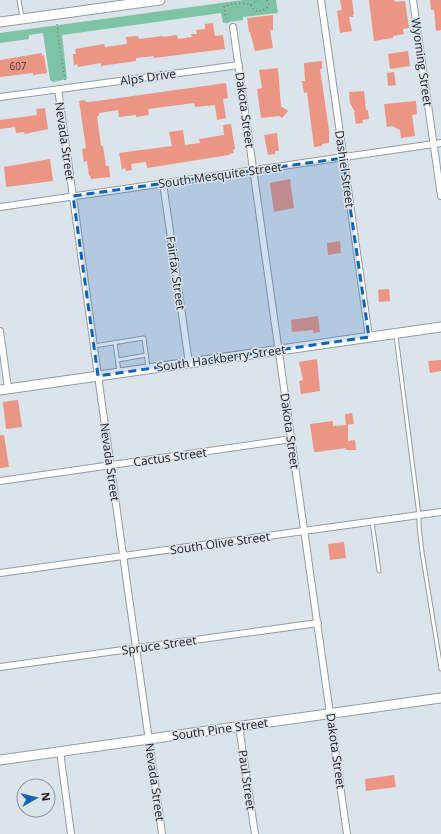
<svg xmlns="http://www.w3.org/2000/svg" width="441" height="834" font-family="'Open Sans',sans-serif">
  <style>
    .green { fill: #7ec3a4 }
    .building { fill: #eb9585 }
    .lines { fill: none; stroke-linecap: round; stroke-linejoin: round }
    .lane-casing { stroke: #949ca2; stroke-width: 5 }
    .street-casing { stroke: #949ca2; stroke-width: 8 }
    .secondary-casing { stroke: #949ca2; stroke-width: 11 }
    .path { stroke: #777c82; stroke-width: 1.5; stroke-dasharray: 1 3; stroke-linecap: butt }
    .lane { stroke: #fff; stroke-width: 3 }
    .street { stroke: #fff; stroke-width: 6 }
    .secondary { stroke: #fff; stroke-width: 9 }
    .marked { fill: #1264b3; fill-opacity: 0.2; stroke: #1264b3; stroke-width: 3; stroke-dasharray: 8 5; stroke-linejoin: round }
    .labels { text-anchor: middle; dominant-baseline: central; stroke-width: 3; stroke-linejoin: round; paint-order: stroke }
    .number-label { font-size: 10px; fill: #4e3b39 }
    .street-label { font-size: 12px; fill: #1a1d20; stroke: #dbe3eb }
  </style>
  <rect width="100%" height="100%" fill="#dbe3eb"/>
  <path class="green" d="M243,0H276L278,13L243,17V20L223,23L221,13L62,35L67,79L53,82L50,80L43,33L29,35V39L0,43V33Z"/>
  <path class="building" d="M340,0H352L354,14H353V17H349L352,31L340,33L337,11L342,10Z
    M369,0H394L395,2L405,1L409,28L403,29L404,34L393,36V38L374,41Z
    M430,0H441V30L436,31L434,10H431Z
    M273,15V30H270L273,48L255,51L250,32H249L247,18Z
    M213,23L215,36L223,35L225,49L154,58V56L136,58V61L101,66V63L78,67L77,64L74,65L73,54H76L75,49L104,44L105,47L127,44L126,37L138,36L139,39L163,36V37L177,35L178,39L192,37L191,34H197L196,30L205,29V24Z
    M408,51L410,66L390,69L388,54Z
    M42,53V56L44,55L47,73L33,75V73L0,77V60Z
    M322,61V69H320L329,130V143L322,144V146L314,147L307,92L304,93L302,81H305L304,63Z
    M278,68L281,106L288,111L282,118L279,116L261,118L257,89L262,88L259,70Z
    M394,72L396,85L388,86L387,73Z
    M226,83L228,98L223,99L226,118L217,120L215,105L195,107L194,103L148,109L149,115L136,117V115L119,117L118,110L99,113V116H97L101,146H103L106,166H109L110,177L91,179L90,175L89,176L87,161L84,162L82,149L86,148L79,101L85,100L86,102L97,101Z
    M364,91L366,110H368L369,119L362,120L363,123L356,124L354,112H355L350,103L349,92Z
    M416,101L417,114L412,115L415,136L401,138L400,130L392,126L387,127L384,104Z
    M45,108L48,129L25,134L24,132L16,133L15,127L0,129V120L37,115L36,109Z
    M231,124L235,149L233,150L234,153L229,154V155L147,168L146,162L131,164L132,170L126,171L125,168L122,169L119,153L172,146L169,132L183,130L185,145L200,143L199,139L224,135L223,125Z
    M277,133L279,151H275V154L268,155L264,135Z
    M50,159L53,181L6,187L4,167Z
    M290,179L294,208L274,212L270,183Z
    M340,241L341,253L328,255L327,243Z
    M389,289L390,301L379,302L378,290Z
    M318,316L320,332L313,333V330L292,332L291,320Z
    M317,359L320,391L301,394L299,381L303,380L299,362Z
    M441,360V371L430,373L428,361Z
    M18,400L22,427L6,429L3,402Z
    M352,413L354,424L346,425L345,414Z
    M333,421V426L348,425V441L355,440L356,450H346V448L317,452H314L310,424Z
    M0,435H4L9,467L0,468Z
    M344,542L346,558L330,560L328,544Z
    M394,775L396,787L366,791L365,779Z"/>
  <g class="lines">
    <g class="lane-casing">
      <path id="lane" d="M19,0L22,18
        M396,336L419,515V526L422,552L441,669
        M115,342L119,372
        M94,346L144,338L148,368
        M118,360L146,355
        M372,522L379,571"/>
    </g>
    <g class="street-casing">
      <path id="street" d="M321,0L369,337
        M413,0L441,196
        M233,27L347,834
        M58,89L162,834
        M0,97L239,65
        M163,183L189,363
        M0,207L441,143
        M0,331L8,388
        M0,481L292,439
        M0,573L441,512
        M0,667L318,623
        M239,726L255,834
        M60,751L71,834"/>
    </g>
    <g class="secondary-casing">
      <path id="secondary" d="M0,22L160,0
        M0,390L441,327
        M0,760L441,698"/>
    </g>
    <path class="path" d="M251,5L258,0
      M227,23L224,7C231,3 244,2 251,5L255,11H262L268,7L269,3L266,0
      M57,24L58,28L57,30L65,80"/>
    <use href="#lane" class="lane"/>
    <use href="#street" class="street"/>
    <use href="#secondary" class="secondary"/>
  </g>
  <path class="marked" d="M343,158L369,337L98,376L73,196Z"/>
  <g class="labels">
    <g class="number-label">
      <text x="18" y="66">607</text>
    </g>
    <g class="street-label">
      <text transform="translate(422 62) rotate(82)">Wyoming Street</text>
      <text transform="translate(148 77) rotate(-8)">Alps Drive</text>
      <text transform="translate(245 110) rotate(82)">Dakota Street</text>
      <text transform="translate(65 141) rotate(82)">Nevada Street</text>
      <text transform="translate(345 169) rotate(82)">Dashiel Street</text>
      <text transform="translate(220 175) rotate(-8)">South Mesquite Street</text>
      <text transform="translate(176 273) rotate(82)">Fairfax Street</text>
      <text transform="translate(221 358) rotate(-8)">South Hackberry Street</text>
      <text transform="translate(290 431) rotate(82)">Dakota Street</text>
      <text transform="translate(170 457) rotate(-8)">Cactus Street</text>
      <text transform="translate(110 462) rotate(82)">Nevada Street</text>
      <text transform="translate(220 543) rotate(-8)">South Olive Street</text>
      <text transform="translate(159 645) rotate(-8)">Spruce Street</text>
      <text transform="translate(220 729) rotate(-8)">South Pine Street</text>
      <text transform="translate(336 751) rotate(82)">Dakota Street</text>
      <text transform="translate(247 780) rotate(82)">Paul Street</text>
      <text transform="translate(155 782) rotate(82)">Nevada Street</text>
    </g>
  </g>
  <g transform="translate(36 798) rotate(82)"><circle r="19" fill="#dbe3eb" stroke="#8e949a"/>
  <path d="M0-3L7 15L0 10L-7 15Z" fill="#1264b3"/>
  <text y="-6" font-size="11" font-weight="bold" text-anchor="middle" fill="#1a1d20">N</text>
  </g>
</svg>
